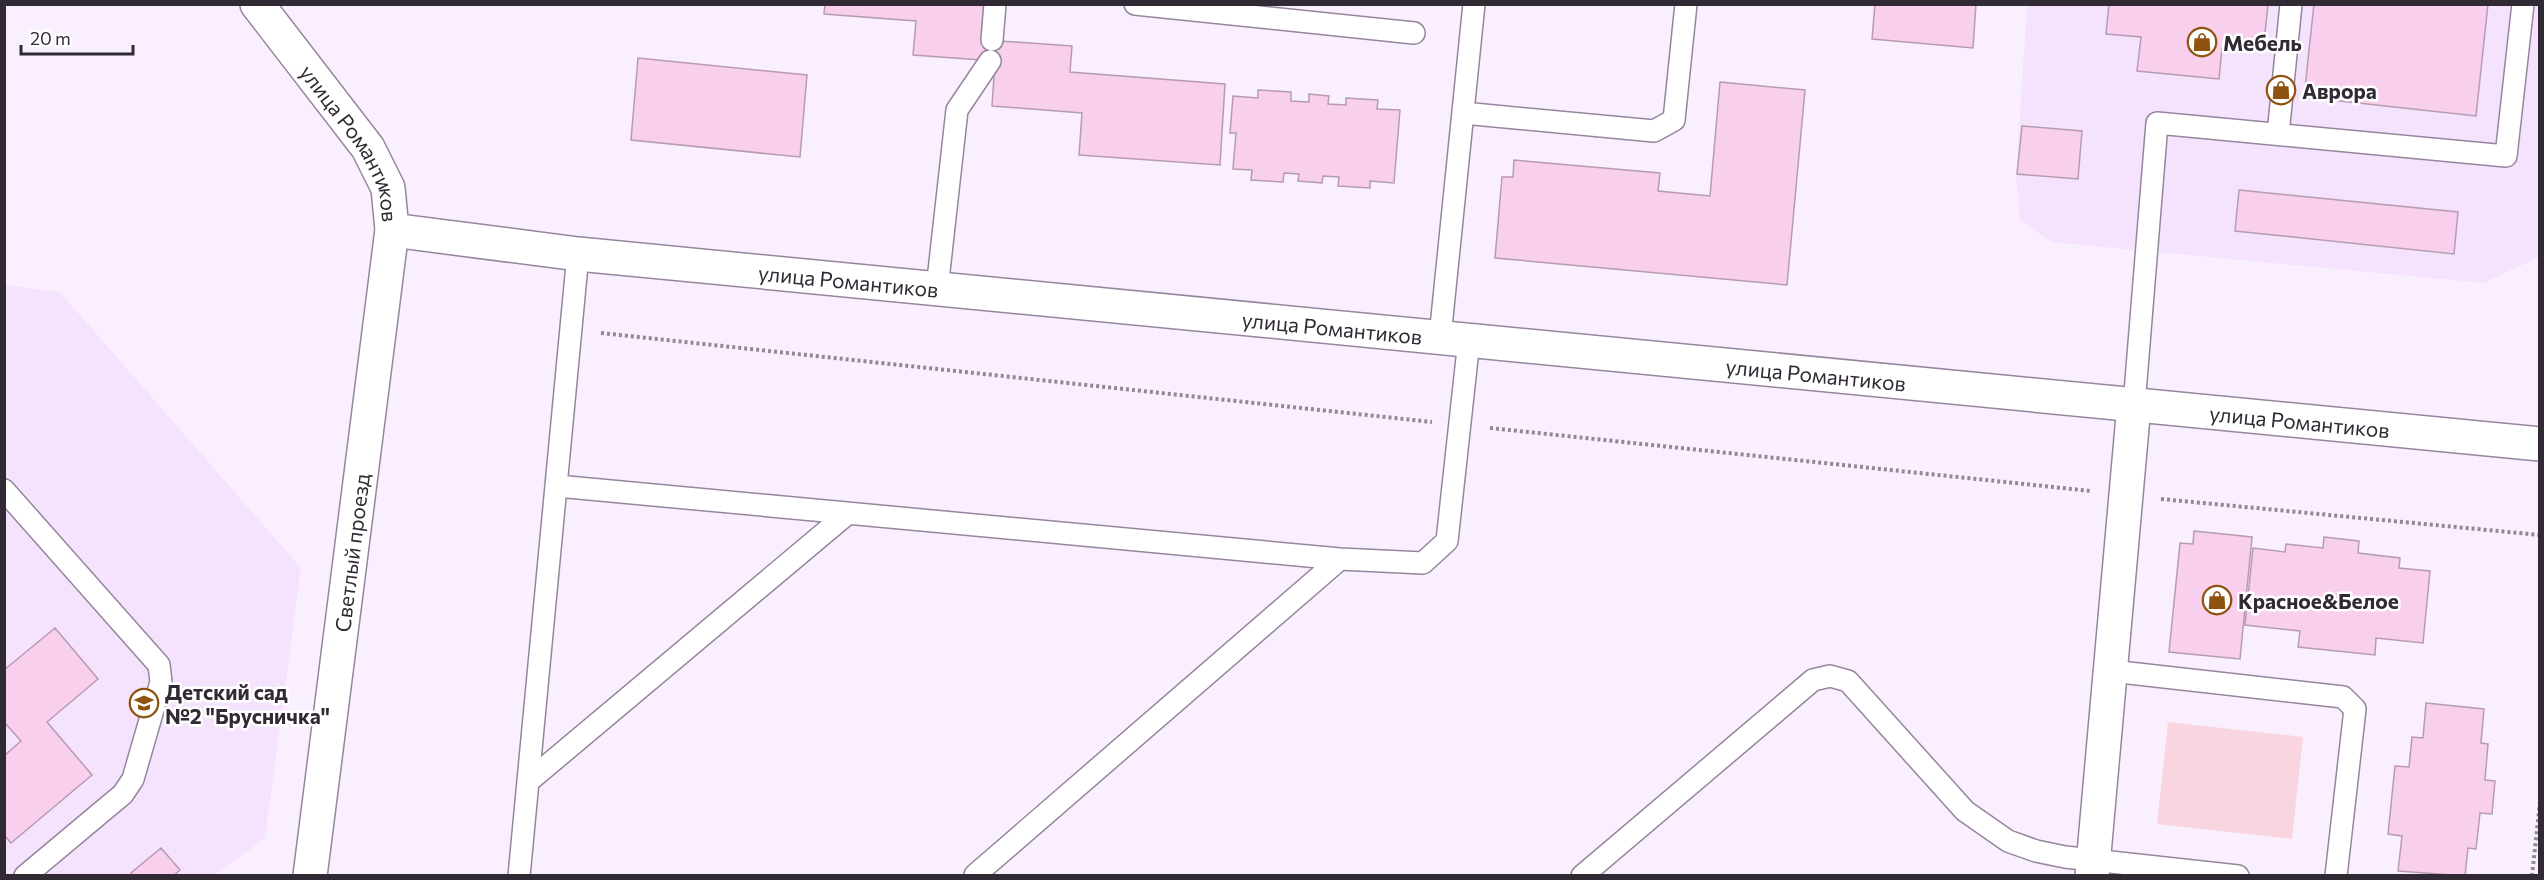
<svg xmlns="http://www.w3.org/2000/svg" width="2544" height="880" font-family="Commissioner,sans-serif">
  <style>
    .built { fill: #f5e3fd }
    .green { fill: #f9d5df }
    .building { fill: #f8cfec; stroke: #b69cae; stroke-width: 1.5 }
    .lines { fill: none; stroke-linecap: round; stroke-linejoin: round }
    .lane-casing { stroke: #96859d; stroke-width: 24 }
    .street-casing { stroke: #96859d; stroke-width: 36 }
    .path { stroke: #918895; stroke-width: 4; stroke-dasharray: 3 3; stroke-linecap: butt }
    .lane { stroke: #fff; stroke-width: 21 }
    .street { stroke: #fff; stroke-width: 33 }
    .labels { text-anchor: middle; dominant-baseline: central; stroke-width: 5; stroke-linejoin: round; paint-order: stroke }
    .poi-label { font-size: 21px; font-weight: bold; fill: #312a34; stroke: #fff; text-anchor: start }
    .street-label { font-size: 21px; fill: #312a34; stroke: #fff }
  </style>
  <rect width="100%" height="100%" fill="#faefff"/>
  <path class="built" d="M2027,5H2539V257L2484,283L2051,242L2020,220L2016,176Z
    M5,285L60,292L301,568L265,838L215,875L5,876Z"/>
  <path class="green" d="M2168,722L2303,737L2292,839L2157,824Z"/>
  <path class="building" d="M825,4H988L986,40L1072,46L1070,72L1225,84L1220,165L1079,155L1082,113L992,106L995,61L913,55L916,21L824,14Z
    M1875,4H1976L1973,48L1872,39Z
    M2109,4H2268L2263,52L2222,48L2219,79L2137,71L2141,37L2106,34Z
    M2314,4H2488L2476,116L2304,97Z
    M638,58L807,75L800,157L631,140Z
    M1720,82L1805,90L1787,285L1495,258L1502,177H1513L1514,160L1660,173L1658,191L1710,196Z
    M1258,90L1291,92V101L1309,102V94L1329,96L1328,104L1346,105V98L1378,100L1377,109L1400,110L1394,183L1370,181V188L1338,186L1339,177L1323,176L1322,183L1298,181L1299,174L1284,173L1283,182L1251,180L1252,170L1233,169L1236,133H1230L1233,96L1258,98Z
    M2022,126L2082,131L2078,179L2017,174Z
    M2239,190L2458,212L2454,254L2235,231Z
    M2194,531L2252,537L2240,659L2169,652L2180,543L2193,544Z
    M2324,537L2359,541L2358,553L2400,558L2399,568L2430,571L2423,643L2376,638L2375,655L2298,647L2300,631L2245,625L2253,548L2285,552L2286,544L2323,548Z
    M55,628L98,679L47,722L92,775L11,843L4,835V756L21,741L4,722V670Z
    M2426,703L2484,709L2481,743L2488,744L2485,780L2495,781L2492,814L2480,813L2476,849L2468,848L2465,876L2398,871L2402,836L2388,834L2395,766L2409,767L2412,737L2423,738Z
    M161,848L180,870L173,876H133L131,873Z"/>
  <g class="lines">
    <g class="lane-casing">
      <path id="lane" d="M1135,4L1414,33
        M992,40L995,4
        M1463,113L1654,131L1674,120L1686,4
        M2278,134L2291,4
        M937,289L957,110L990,61
        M1440,337L1474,4
        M2134,405L2157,123L2506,156L2523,4
        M557,486L1340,559L1423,563L1447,541L1469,340
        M4,490L159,665L161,682L133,779L123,794L25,876
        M2111,671L2343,697L2355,709L2336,876
        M530,780L847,514
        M975,875L1340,559
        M519,876L578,254
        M1582,876L1813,680L1830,676L1848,681L1965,811L2008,841L2036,851L2065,857L2238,876"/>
    </g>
    <g class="street-casing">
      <g id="street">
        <path id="s1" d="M257,4L368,148L388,188L392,230L578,254L2540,444"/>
        <path id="s2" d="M310,876L392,230"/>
        <path d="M2092,876L2134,405"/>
      </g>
    </g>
    <path class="path" d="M601,333L1432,422
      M1490,428L2091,491
      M2161,499L2540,535
      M2532,876L2540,802"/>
    <use href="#lane" class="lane"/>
    <use href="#street" class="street"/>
  </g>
  <defs>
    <g id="shop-ring" transform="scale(1.5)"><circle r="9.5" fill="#fff" stroke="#8e530f" stroke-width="1.5"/><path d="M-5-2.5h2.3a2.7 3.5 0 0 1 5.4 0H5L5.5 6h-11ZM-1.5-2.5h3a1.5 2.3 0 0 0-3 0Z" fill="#8e530f"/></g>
    <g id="school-ring" transform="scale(1.5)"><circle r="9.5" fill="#fff" stroke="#8e530f" stroke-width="1.5"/><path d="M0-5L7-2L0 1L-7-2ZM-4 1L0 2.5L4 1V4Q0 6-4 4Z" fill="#8e530f"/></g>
  </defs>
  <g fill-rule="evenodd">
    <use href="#shop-ring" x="2202" y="42"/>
    <use href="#shop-ring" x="2281" y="90"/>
    <use href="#shop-ring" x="2217" y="600"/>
    <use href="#school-ring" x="144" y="703"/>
  </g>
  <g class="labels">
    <g class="poi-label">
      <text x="2223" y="42">Мебель</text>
      <text x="2302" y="90">Аврора</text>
      <text x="2238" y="600">Красное&amp;Белое</text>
      <text x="165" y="691">Детский сад<tspan x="165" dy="24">№2 "Брусничка"</tspan></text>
    </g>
    <g class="street-label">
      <text stroke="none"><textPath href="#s1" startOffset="170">улица Романтиков</textPath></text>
      <text stroke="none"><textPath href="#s1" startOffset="728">улица Романтиков</textPath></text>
      <text stroke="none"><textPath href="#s1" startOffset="1214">улица Романтиков</textPath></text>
      <text stroke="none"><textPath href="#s1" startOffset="1700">улица Романтиков</textPath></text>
      <text stroke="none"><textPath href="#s1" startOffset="2186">улица Романтиков</textPath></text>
      <text stroke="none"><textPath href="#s2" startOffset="326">Светлый проезд</textPath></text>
    </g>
  </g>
  <rect width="2544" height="880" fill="none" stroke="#312a34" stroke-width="12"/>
  <path d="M21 45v9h112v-9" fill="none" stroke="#312a34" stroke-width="3"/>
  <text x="30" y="45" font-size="18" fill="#312a34" stroke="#ffffff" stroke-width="4.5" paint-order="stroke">20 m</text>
</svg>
